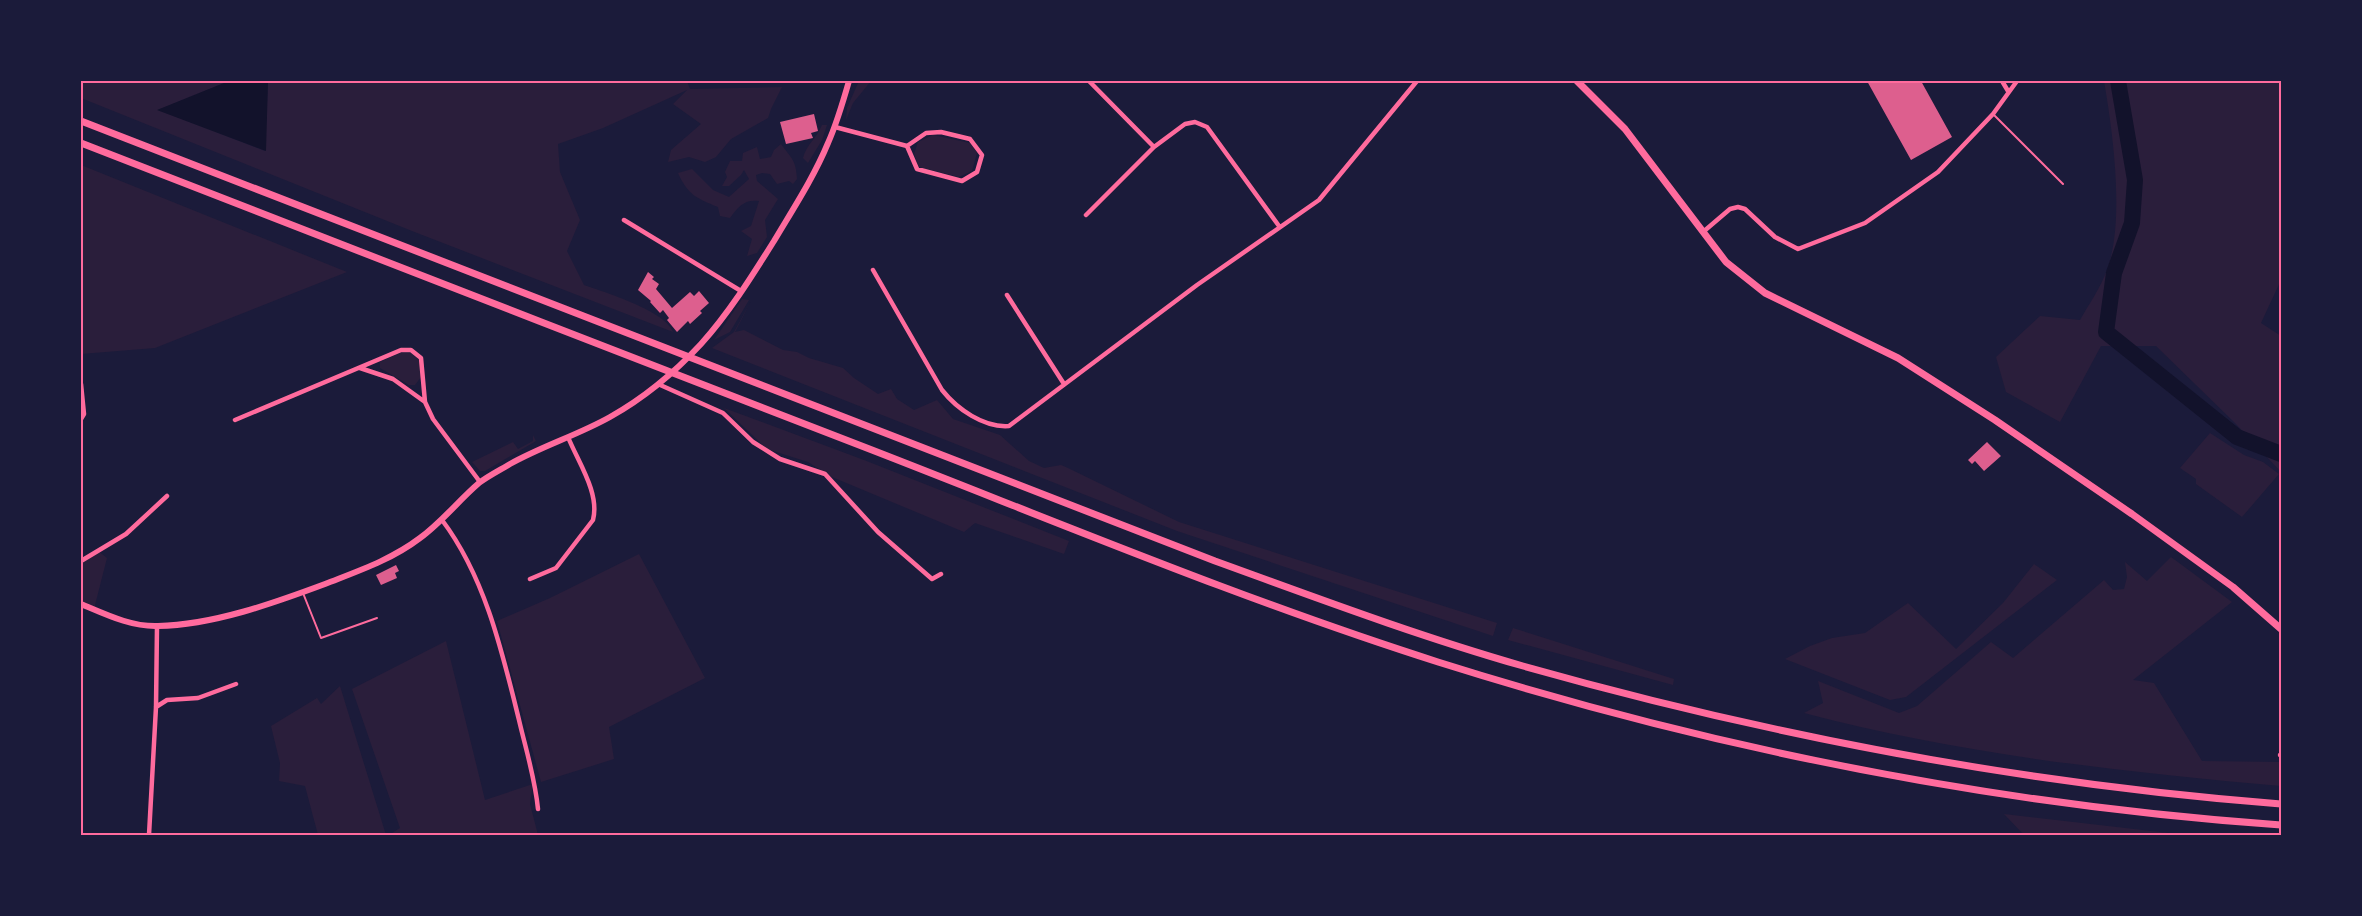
<svg xmlns="http://www.w3.org/2000/svg" width="2362" height="916" font-family="'Noto Sans',sans-serif">
  <style>
    .green { fill: #2a1e3b }
    .water { fill: #12122b }
    .lines { fill: none; stroke-linecap: round; stroke-linejoin: round }
    .river { stroke: #12122b; stroke-width: 16 }
    .building { fill: #dd5f8e }
    .service { stroke: #ff6b9d; stroke-width: 2 }
    .minor { stroke: #ff6b9d; stroke-width: 4.5 }
    .secondary { stroke: #ff6b9d; stroke-width: 6 }
    .primary { stroke: #ff6b9d; stroke-width: 7 }
    .trunk { stroke: #ff6b9d; stroke-width: 7 }
    .neatline { fill: none; stroke: #ff6b9d; stroke-width: 2 }
  </style>
  <rect width="100%" height="100%" fill="#1b1b3a"/>
  <path class="green" d="M81,81H229L158,110L265,151L268,81H687L690,89L782,87L771,109L768,118L731,139L716,157L705,162L689,157L668,162L671,150L701,124L673,104L687,90L603,128L558,144L560,172L580,220L567,251L584,285C604,292 666,311 673,332L412,231L81,98Z
    M859,81H871L853,103L846,120L847,108Z
    M2104,81H2281V280L2261,323L2281,336V472L2235,423L2156,346H2101L2060,422L2006,392L1996,357L2040,316L2080,320C2089,304 2101,287 2107,270C2125,221 2113,133 2104,81Z
    M822,125H827L822,140L808,163L803,158C806,145 817,138 822,125Z
    M933,135L970,143L977,153L972,171L959,177L919,167L914,154L918,142Z
    M781,144C792,159 796,160 797,179L793,184L789,181L777,184L770,174L762,173L756,175L757,181L778,199L765,220L767,237L757,253L747,256L752,239L741,231L751,226L759,201C744,199 738,207 730,218L720,216L718,207C696,198 688,195 678,173L692,169L713,190L729,197L749,179L744,170L741,175L729,186H722L727,177L725,172L730,161H742L743,153L757,147L760,159L771,157L774,150Z
    M81,165L347,272L155,348L81,354Z
    M742,299L749,300L730,332L714,340Z
    M751,301L735,332L744,330L783,350L797,352L809,358L843,368L854,378L878,394L891,389L897,399L914,410L937,400L953,419L1000,435L1029,461L1044,468L1061,465L1068,468L1179,522L1497,623L1493,636L1177,531L712,348L734,332Z
    M400,353H411L420,361L421,377L415,385H409L380,368V362Z
    M724,408L864,460L1069,541L1064,554L975,523L964,532L832,477L808,462L767,449Z
    M2210,433L2244,455L2263,462L2279,474L2242,517L2196,484V479L2180,468Z
    M533,435L536,441L485,471H480L472,462L513,442L518,449L533,441Z
    M98,551L107,558L94,609L81,603V562Z
    M639,554L705,678L609,727L614,759L541,782L497,621L550,598Z
    M2171,557L2232,602L2133,680L2154,683L2202,761L2281,762V786C2121,772 1959,754 1804,713L1823,703L1818,681L1899,713L1917,706L1991,642L2013,658L2104,580L2113,590L2124,589L2127,577L2125,562L2147,581Z
    M2034,564L2057,580L1906,697L1890,700L1785,659L1810,646L1832,638L1865,633L1908,603L1956,649L2003,603Z
    M1513,628L1674,679L1673,685L1508,640Z
    M446,641L485,800L533,784L530,804L538,835H389L400,828L352,689Z
    M340,686L386,835H318L305,786L279,781L280,763L271,726L317,698L321,704Z
    M2004,814L2186,835H2024Z"/>
  <path class="water" d="M229,81H268L266,151L157,110Z"/>
  <g class="lines">
    <path class="river" d="M2118,81L2135,180L2132,223L2114,273L2106,332L2237,437L2281,454"/>
  </g>
  <path class="building" d="M1867,81H1921L1952,137L1911,160Z
    M814,114L818,131L811,133L813,138L786,144L780,122Z
    M648,272L654,277L652,279L659,284L656,289L672,308L690,292L694,296L699,291L709,303L700,311L702,313L690,324L688,321L677,332L667,320L669,318L663,310L660,313L650,302L651,301L638,290Z
    M1987,442L2001,456L1984,471L1975,461L1972,464L1968,460Z
    M396,565L399,571L395,573L397,578L381,585L376,575Z"/>
  <g class="lines">
    <path class="service" d="M1993,114L2063,184
      M303,593L321,638L377,618"/>
    <path class="minor" d="M1089,81L1154,147
      M2002,81L2008,91
      M835,127L907,146L926,133L941,132L970,139L982,155L977,172L962,181L917,169L907,146
      M1086,215L1154,147L1185,124L1195,122L1207,127L1279,226
      M624,220L741,291
      M1703,232L1730,209L1738,207L1745,209L1775,237L1798,249L1865,223L1938,172L1993,114L2017,81
      M873,270L942,390C957,409 984,428 1009,426L1197,285L1319,200L1417,81
      M1007,295L1064,384
      M360,368L393,379L425,402L433,419L480,482
      M81,384L84,414L81,419
      M658,384L723,413L753,442L780,459L825,474L878,532L932,579L941,574
      M235,420L401,350H411L421,358L425,402
      M442,520C485,577 502,651 519,720C526,750 535,778 538,809
      M81,561L126,534L167,496
      M530,579L556,568L593,520C600,493 578,462 568,437
      M156,707L167,700L198,698L236,684
      M2280,755H2281
      M149,835L156,707L157,626"/>
    <path class="secondary" d="M81,604C105,614 131,627 158,626C213,625 274,603 325,584C358,571 391,560 420,538C442,522 459,500 479,483C488,476 500,470 510,464C542,446 578,435 610,417C644,398 675,372 701,344C729,313 752,276 774,241C793,209 814,177 828,143C837,123 843,102 849,81"/>
    <path class="primary" d="M1577,81L1625,129L1726,262L1765,293L1898,358L1995,420L2132,514L2233,587L2281,629"/>
    <path class="trunk" d="M81,121L1215,561C1317,598 1418,636 1523,666C1771,736 2024,784 2281,804
      M81,143C345,246 608,348 872,450C1060,523 1246,601 1438,662C1711,748 1996,805 2281,825"/>
  </g>
  <rect width="2362" height="916" fill="none" stroke="#1b1b3a" stroke-width="165"/>
  <rect x="82" y="82" width="2198" height="752" class="neatline"/>
</svg>
